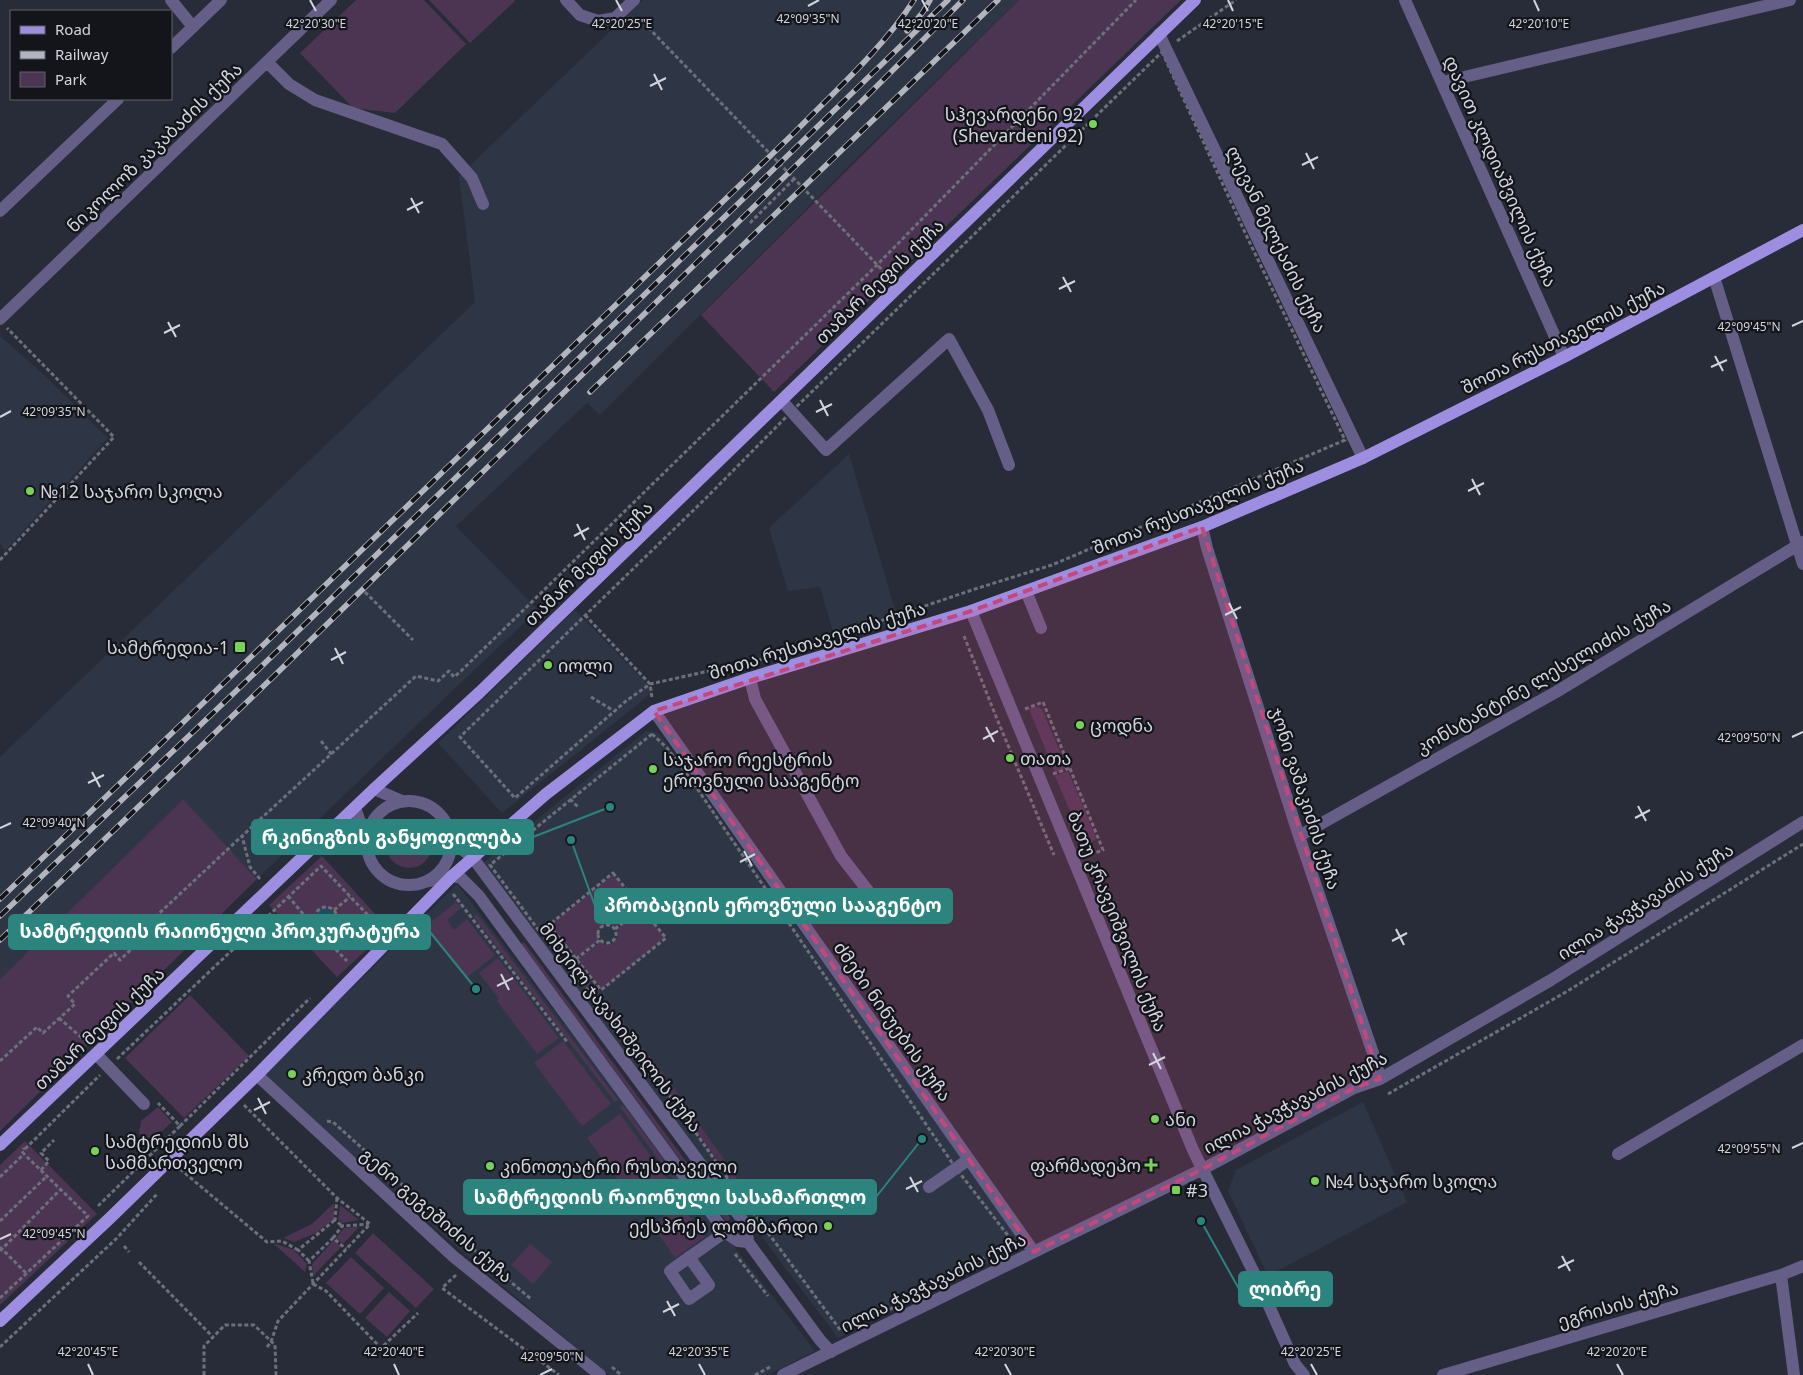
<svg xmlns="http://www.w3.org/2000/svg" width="1803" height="1375" font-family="'Noto Sans','Noto Sans Georgian',sans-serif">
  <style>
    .built { fill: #2e3646 }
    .green { fill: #4b3552 }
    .water { fill: #115461 }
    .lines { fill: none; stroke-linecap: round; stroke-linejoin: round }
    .path { stroke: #6d707b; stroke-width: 3; stroke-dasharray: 4 2.5; stroke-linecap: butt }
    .minor { stroke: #655e87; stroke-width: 12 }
    .major { stroke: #9e8ee1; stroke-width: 12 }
    .rail-casing { stroke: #b2b5be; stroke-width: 5.5 }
    .rail { stroke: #13151a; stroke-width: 4; stroke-dasharray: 11; stroke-linecap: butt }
    .marked { fill: #c6477c; fill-opacity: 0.2; stroke: #c6477c; stroke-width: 4; stroke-dasharray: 10 6; stroke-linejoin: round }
    .ticks { fill: none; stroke: #d2d5dd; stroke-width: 2 }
    .poi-dot { fill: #78d158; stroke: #13151a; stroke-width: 2 }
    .labels { text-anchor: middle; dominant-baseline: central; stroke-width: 4.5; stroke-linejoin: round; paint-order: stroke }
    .poi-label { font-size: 18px; fill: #d2d5dd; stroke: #13151a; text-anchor: start }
    .street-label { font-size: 18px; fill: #d2d5dd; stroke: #13151a }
    .ticks-label { font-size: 12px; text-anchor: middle; fill: #d2d5dd; stroke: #13151a; stroke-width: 4.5; stroke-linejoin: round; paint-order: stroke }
    .leader { fill: none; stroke: #2c847f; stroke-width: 2 }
    .callout-dot { fill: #2c847f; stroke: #13151a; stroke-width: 2 }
    .callout { fill: #2c847f; stroke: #2c847f; stroke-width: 2 }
    .callout-label { font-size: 19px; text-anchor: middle; font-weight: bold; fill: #fff }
  </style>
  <rect width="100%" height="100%" fill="#282c38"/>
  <path class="built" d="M643,0H1019L849,166L600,415L587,403L456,526L538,610L452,691L257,879L183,799L0,979V757L475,302L459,176Z
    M0,336L43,374L108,438L5,551L0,543Z
    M849,454L899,623L836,642L820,587L788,591L769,528Z
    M575,610L654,691L502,813L438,743Z
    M646,731L659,733L1024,1246L838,1338L482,864Z
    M457,884L746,1262L815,1351L768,1375H609L460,1250L263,1076Z
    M1363,1102L1407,1202L1268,1276L1228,1191L1236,1170Z"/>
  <path class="green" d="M356,0H424L466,44L395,113L353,108L300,53Z
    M429,0H514L515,1L470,43Z
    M1019,0H1181L774,392L701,315Z
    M1033,707H1038L1042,709L1067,768L1055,773L1029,709Z
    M1068,771L1095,835L1096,839L1085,846L1055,776Z
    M183,799L257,879L0,1131V979Z
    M386 845a23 23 0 1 1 46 0a23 23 0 1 1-46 0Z
    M322,856L389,929L337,977L269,905Z
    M613,875L641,908L616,928L608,924L601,926L598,932L599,941L577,958L550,925Z
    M456,902L461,908L447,920L454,930L467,919L495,955L466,978L425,927Z
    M642,909L665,938L602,989L577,959L600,942L605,945L613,943L618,937L617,929Z
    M477,914L618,1100L615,1102L474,917Z
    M541,923L544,924L600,998L596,1002L540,927Z
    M524,942L699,1179L696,1181L521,944Z
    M498,958L559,1038L537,1054L497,1001L499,999L479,973Z
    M190,995L249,1056L184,1118L125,1058Z
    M608,1002L671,1084L737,1178L732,1181L667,1089L603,1005Z
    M563,1041L611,1104L582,1126L534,1063Z
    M623,1105L684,1187L681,1190L620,1107Z
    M158,1107L172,1122L148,1144L139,1133L141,1121Z
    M620,1114L674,1188L642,1212L587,1138Z
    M25,1141L97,1214L0,1305V1165Z
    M705,1183L730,1218L728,1222L726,1221L700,1186Z
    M334,1203V1219L316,1233L294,1242L283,1238L312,1224Z
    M681,1204L705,1237L675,1258L652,1225Z
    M340,1205L359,1220L342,1223L338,1219Z
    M359,1227L343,1244L336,1238L344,1228Z
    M373,1233L434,1289L416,1308L355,1253Z
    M334,1240L341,1247L313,1276L312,1264Z
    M273,1243L294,1250L307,1264L305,1272Z
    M530,1244L552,1262L533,1284L511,1265Z
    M351,1257L384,1288L360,1314L326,1283Z
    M389,1292L410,1311L387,1337L365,1318Z"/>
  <path class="water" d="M317 918a9 9 0 1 1 18 0a9 9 0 1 1-18 0Z"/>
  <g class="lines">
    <path class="path" d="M632,19L641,20L889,277
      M1177,41L1236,0
      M1162,52L1248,239L1345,440L1052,565L975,589L854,630L759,660L650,684L626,701L515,798L460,737L706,498L792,411Z
      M750,223L794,179
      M0,560L114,437L7,328
      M365,592L413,640
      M585,615L650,684L652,698
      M964,636L997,719L1054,855
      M591,697L614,711
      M1025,709L1043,702L1103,850L1086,856
      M652,734L667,748L690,778L955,1167L1013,1242L897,1306L841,1331L731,1183L663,1086L600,1005L543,936L490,865Z
      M321,741L332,755
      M1053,774L1070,768
      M570,799L579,808
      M613,873L666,938L601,990L549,925Z
      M260,879L250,867L242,836L416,676L438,681L449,671L454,677L461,671L877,265L1136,0
      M288,896L314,927L347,961
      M453,896L454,895L568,1043
      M315 918a11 11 0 1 1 22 0a11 11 0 1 1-22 0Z
      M334,910L350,897
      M598 934a9 9 0 1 1 18 0a9 9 0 1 1-18 0Z
      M615,929L642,908
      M298,941L314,926
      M576,959L600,940
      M589,993L598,986
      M59,1018L89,1044
      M117,1059L321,866L382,930
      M0,1061L37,1027L43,1033L75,1004L68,996L114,953L120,960L142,939L137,934L242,836
      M1388,1094L1566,992L1803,844
      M244,1105L337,1198L370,1224
      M327,1121L333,1122C399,1181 463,1242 531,1299
      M180,1126L310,998
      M25,1149L100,1075
      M180,1169L267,1242L282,1241L298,1250
      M41,1170L49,1161L41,1153L54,1140
      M0,1177L24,1154L22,1151L24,1148
      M337,1198L335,1220L342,1226
      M98,1206L180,1126L158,1103
      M0,1221L47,1176
      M333,1238L342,1226L369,1224
      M124,1246L129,1252
      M0,1247L26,1273
      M0,1251L60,1190
      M735,1254L768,1296
      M309,1261L298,1250L335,1220
      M139,1262L213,1337
      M456,1275L442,1288L559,1375
      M313,1283L309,1261L333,1238L346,1249
      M313,1284L326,1291L381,1348L418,1313
      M0,1298L88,1216L24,1154
      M0,1347L117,1238L157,1194
      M267,1347L271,1342L278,1321L370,1224
      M612,1367L621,1375
      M204,1375V1346L225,1325H254L275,1345L276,1375
      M755,1375L772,1366"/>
    <path class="minor" d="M171,0L193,27
      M566,0L580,15L598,21L615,18L634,0
      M1405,0L1564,357
      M1159,34L1363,458
      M171,48L221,0
      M267,62L289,84L315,100L442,144L472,178L483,204
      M1443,82L1790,0
      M0,211L118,99
      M1714,277L1803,564
      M0,319L331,0
      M782,401L826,450L949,339L988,410L1009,465
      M1202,527L1207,548L1299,836L1375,1059L1380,1079
      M1026,591L1041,628
      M971,611L1193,1150L1256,1277L1295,1364L1304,1375
      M750,678L755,699L841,856L872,896
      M654,711L1034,1252
      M374,789L402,801
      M367 843a42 42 0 1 1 84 0a42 42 0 1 1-84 0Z
      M355,808L367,841
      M1299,836L1556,692L1803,542
      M452,841L473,858L746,1225L748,1242L820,1340L831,1352
      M425,882L452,876L461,878L479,896L725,1232L738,1241L748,1242
      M96,1054L144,1104
      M257,1075L454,1257L600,1375
      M1618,1154L1803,1045
      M929,1187L968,1160
      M689,1257L709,1285L689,1299L670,1271C688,1258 707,1245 725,1232
      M1781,1275L1794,1375
      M783,1375L1203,1169L1354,1088L1380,1079L1551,980L1803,822
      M1443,1375L1781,1275L1803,1266"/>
    <path class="major" d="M0,1145L374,789L480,692L1195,0
      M0,1321L109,1219L257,1075L452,876L546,794L654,711L750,678L971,611L1202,527L1363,458L1564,357L1803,230"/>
    <g class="rail-casing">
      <path id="rail" d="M907,31L923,12L930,0
        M590,392L998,0
        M0,899L795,132C834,92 884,47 914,0
        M0,916L235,692L948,0
        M0,940L273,677L863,100L963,0"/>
    </g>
    <use href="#rail" class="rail"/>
  </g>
  <path class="marked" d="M1202,527L1380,1079L1354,1088L1203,1169L1034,1252L654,711L971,611Z"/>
  <path class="ticks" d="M310,0L316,11M616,0L622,11M922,0L928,11M1228,0L1233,11M1534,0L1539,11M808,6L819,0M654,74L662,90M650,86L666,78M1306,153L1314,169M1302,165L1318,157M411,198L419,213M407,210L423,202M1063,277L1071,292M1059,289L1075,281M168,322L176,337M1792,326L1803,321M164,333L180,325M1715,356L1723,371M1711,367L1727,360M820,400L828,416M816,412L832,404M0,417L11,411M1472,479L1480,495M1468,491L1484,483M577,524L585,540M574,536L589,528M1229,603L1237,619M1225,615L1241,607M335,648L343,664M331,660L346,652M986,727L994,742M1792,737L1803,732M983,739L998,731M92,772L100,787M88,783L104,775M1638,806L1646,821M1635,818L1650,810M0,828L11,823M744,851L752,866M740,862L755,854M1396,929L1404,945M1392,941L1407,933M501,974L509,990M497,986L513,978M1153,1053L1161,1069M1149,1065L1165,1057M258,1098L266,1114M254,1110L270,1102M1792,1148L1803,1143M910,1177L918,1192M906,1189L922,1181M0,1239L11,1234M1562,1256L1570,1271M1558,1268L1574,1260M667,1301L675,1316M663,1312L679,1304M88,1364L93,1375M394,1364L399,1375M699,1364L705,1375M1005,1364L1011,1375M1311,1364L1317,1375M1617,1364L1623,1375M540,1375L552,1369"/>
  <g class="poi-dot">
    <circle cx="1093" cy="124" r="5"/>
    <circle cx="30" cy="491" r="5"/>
    <rect x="234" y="641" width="12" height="12" rx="2.5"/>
    <circle cx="548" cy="665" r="5"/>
    <circle cx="1080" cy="725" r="5"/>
    <circle cx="1010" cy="758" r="5"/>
    <circle cx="653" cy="769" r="5"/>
    <circle cx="292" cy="1074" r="5"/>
    <circle cx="1155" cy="1119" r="5"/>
    <circle cx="95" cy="1151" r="5"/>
    <path d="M1148.5 1157.5h5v5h5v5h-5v5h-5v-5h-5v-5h5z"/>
    <circle cx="490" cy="1166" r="5"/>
    <circle cx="1315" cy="1181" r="5"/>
    <rect x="1171" y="1185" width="10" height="10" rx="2.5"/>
    <circle cx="828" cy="1226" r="5"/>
  </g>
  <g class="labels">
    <g class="poi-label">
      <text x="1083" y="114" text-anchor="end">სჰევარდენი 92<tspan x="1083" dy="21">(Shevardeni 92)</tspan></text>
      <text x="40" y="491">№12 საჯარო სკოლა</text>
      <text x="229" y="647" text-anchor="end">სამტრედია-1</text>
      <text x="558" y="665">იოლი</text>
      <text x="1090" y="725">ცოდნა</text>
      <text x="1020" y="758">თათა</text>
      <text x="663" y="759">საჯარო რეესტრის<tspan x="663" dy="21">ეროვნული სააგენტო</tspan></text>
      <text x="302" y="1074">კრედო ბანკი</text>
      <text x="1165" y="1119">ანი</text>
      <text x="105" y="1141">სამტრედიის შს<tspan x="105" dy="21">სამმართველო</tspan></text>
      <text x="1141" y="1165" text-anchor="end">ფარმადეპო</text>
      <text x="500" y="1166">კინოთეატრი რუსთაველი</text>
      <text x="1325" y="1181">№4 საჯარო სკოლა</text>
      <text x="1186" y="1190">#3</text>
      <text x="818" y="1226" text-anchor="end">ექსპრეს ლომბარდი</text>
    </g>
    <g class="street-label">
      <text transform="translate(154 147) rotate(-44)">ნიკოლოზ კაკაბაძის ქუჩა</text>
      <text transform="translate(1501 171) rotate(66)">დავით კლდიაშვილის ქუჩა</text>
      <text transform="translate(1277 239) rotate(64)">ლევან მელქაძის ქუჩა</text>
      <text transform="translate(879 281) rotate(-44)">თამარ მეფის ქუჩა</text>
      <text transform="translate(1563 337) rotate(-27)">შოთა რუსთაველის ქუჩა</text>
      <text transform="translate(1198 506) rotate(-22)">შოთა რუსთაველის ქუჩა</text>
      <text transform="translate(588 563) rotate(-44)">თამარ მეფის ქუჩა</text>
      <text transform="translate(817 640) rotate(-17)">შოთა რუსთაველის ქუჩა</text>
      <text transform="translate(1543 676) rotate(-30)">კონსტანტინე ლესელიძის ქუჩა</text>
      <text transform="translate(1306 798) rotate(72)">ჯონი ვაშაკიძის ქუჩა</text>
      <text transform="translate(1645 901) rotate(-32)">ილია ჭავჭავაძის ქუჩა</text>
      <text transform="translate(1118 921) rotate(68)">ბათუ კრავეიშვილის ქუჩა</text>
      <text transform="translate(893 1021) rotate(55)">ძმები ნინუების ქუჩა</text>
      <text transform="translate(621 1027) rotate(53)">მიხეილ ჯავახიშვილის ქუჩა</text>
      <text transform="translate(99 1028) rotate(-43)">თამარ მეფის ქუჩა</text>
      <text transform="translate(1295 1102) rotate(-27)">ილია ჭავჭავაძის ქუჩა</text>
      <text transform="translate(437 1215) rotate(41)">გენო გეგეშიძის ქუჩა</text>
      <text transform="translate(933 1282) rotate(-26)">ილია ჭავჭავაძის ქუჩა</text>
      <text transform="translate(1618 1304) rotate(-16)">ეგრისის ქუჩა</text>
    </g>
  </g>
  <g class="ticks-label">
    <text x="808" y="23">42°09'35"N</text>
    <text x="316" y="28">42°20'30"E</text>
    <text x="622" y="28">42°20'25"E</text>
    <text x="928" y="28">42°20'20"E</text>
    <text x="1233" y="28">42°20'15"E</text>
    <text x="1539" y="28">42°20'10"E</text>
    <text x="1749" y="331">42°09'45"N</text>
    <text x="54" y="416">42°09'35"N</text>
    <text x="1749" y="742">42°09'50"N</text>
    <text x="54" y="827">42°09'40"N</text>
    <text x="1749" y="1153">42°09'55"N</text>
    <text x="54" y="1238">42°09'45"N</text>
    <text x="88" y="1356">42°20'45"E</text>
    <text x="394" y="1356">42°20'40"E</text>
    <text x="699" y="1356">42°20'35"E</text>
    <text x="1005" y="1356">42°20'30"E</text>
    <text x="1311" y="1356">42°20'25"E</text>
    <text x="1617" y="1356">42°20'20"E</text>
    <text x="552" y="1361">42°09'50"N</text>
  </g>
  <path class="leader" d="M610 807L533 837M571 840L595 906M476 989L430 932M922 1139L876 1197M1201 1221L1239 1289"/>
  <g class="callout-dot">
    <circle cx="610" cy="807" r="5"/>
    <circle cx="571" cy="840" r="5"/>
    <circle cx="476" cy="989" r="5"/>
    <circle cx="922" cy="1139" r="5"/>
    <circle cx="1201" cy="1221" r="5"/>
  </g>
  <g class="callout">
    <rect x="252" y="820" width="281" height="34" rx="5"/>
    <rect x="595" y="889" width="357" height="34" rx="5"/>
    <rect x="9" y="915" width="421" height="34" rx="5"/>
    <rect x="464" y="1180" width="412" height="34" rx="5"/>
    <rect x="1239" y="1272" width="93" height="34" rx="5"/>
  </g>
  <g class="callout-label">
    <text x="392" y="844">რკინიგზის განყოფილება</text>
    <text x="773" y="912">პრობაციის ეროვნული სააგენტო</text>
    <text x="220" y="938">სამტრედიის რაიონული პროკურატურა</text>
    <text x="670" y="1204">სამტრედიის რაიონული სასამართლო</text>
    <text x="1285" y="1296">ლიბრე</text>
  </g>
  <rect x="10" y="10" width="162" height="90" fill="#13151a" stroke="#5f6268"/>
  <rect x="20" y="26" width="25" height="8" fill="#9e8ee1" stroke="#5f6268"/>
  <text x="55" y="35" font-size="15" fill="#d2d5dd">Road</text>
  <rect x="20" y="51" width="25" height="8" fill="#b2b5be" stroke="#5f6268"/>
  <text x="55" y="60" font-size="15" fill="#d2d5dd">Railway</text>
  <rect x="20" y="72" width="25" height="15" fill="#4b3552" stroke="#5f6268"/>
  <text x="55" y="85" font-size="15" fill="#d2d5dd">Park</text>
</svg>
